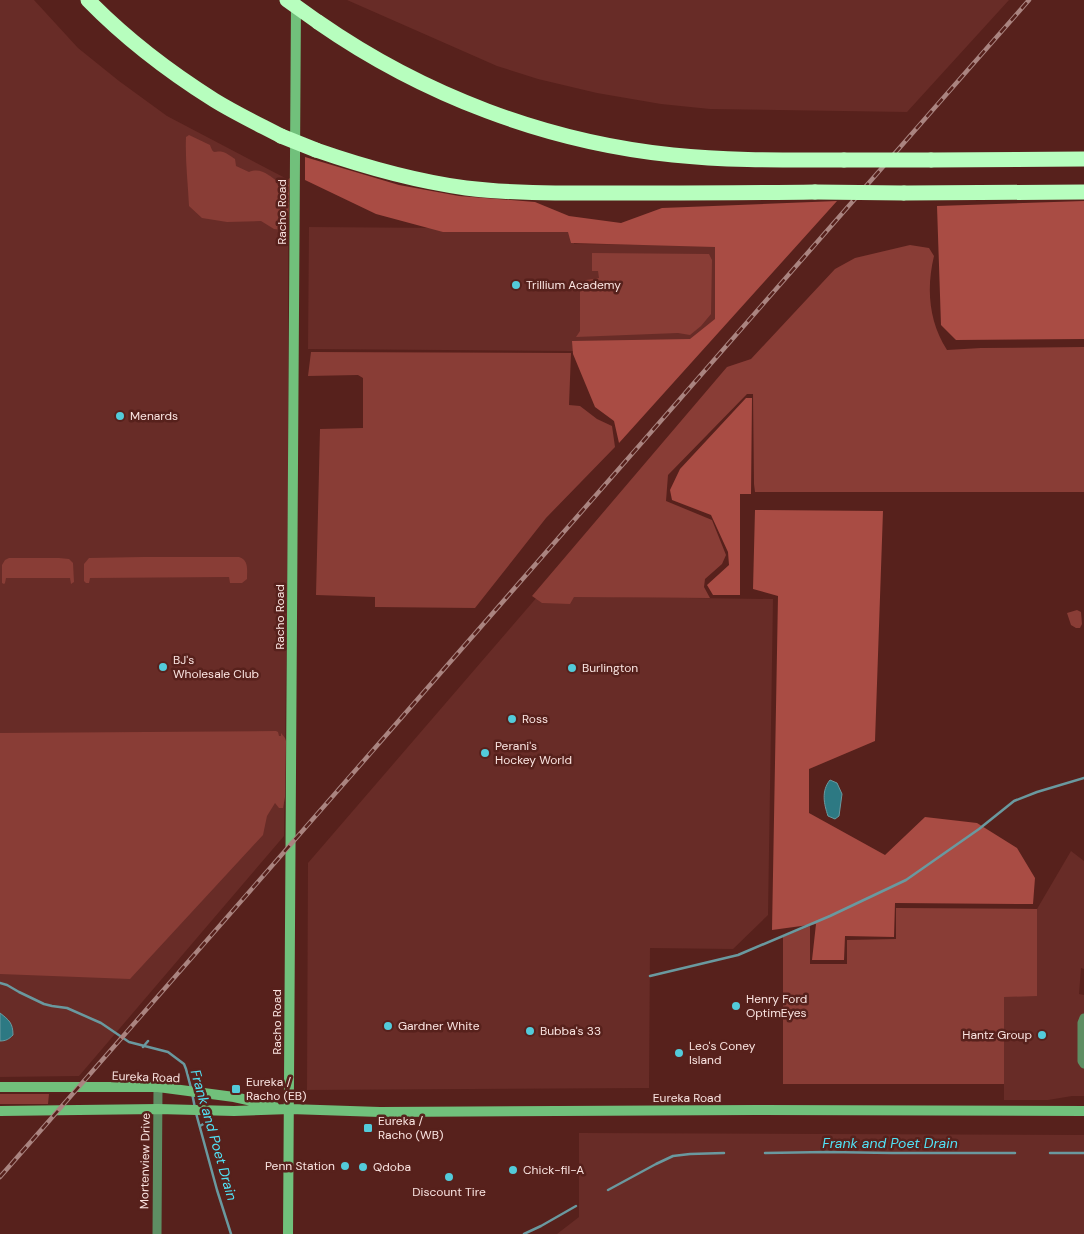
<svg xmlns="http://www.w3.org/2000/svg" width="1084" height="1234" font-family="'DM Sans',sans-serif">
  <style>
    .built { fill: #682c27 }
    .green { fill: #893d36 }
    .forest { fill: #a94c44 }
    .water { fill: #2d7983; stroke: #6a999f }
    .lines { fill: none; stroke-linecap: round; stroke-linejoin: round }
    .stream { stroke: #6a999f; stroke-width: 2.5 }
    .street { stroke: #5e8e63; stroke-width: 9 }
    .secondary { stroke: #71c07b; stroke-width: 10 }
    .highway { stroke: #b7febe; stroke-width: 15 }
    .rail-casing { stroke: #aa8480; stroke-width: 4.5 }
    .rail { stroke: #57211c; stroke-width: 2.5; stroke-dasharray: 8; stroke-linecap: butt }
    .highway-bridge { stroke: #b7febe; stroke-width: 15 }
    .poi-dot { fill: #53cbda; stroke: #57211c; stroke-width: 2 }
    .labels { text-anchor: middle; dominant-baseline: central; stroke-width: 5; stroke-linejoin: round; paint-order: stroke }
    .street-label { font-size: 12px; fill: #fae4e1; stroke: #57211c }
    .poi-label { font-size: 12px; fill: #fae4e1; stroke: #57211c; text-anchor: start }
    .water-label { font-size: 14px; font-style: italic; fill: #51e2f5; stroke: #57211c }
  </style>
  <rect width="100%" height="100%" fill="#57211c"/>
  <path class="built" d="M0,0H34L78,48L119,81L167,116L289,180L288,249V502L284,836L79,1076L0,1077Z
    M347,0H1009L907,112L710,109L661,104L597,93L538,79L497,66Z
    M309,227L573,229L574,244L724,245L723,324L697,352L308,349Z
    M538,596L773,599L768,915L733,949L650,948L649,1088L307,1090L308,863Z
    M1071,851L1084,861V969L1081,968L1079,994L1084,995V1096H1072L1048,1100H1004V996H1037V909Z
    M579,1133L1084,1135V1234H557L579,1217Z"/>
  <path class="green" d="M189,135L210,145C214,156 214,150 223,152C227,153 232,157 235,159L236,166L249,172C262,167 269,176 280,183H283L290,178L288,223L284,225L282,230L274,229L261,221L227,222L202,218L189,206C188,183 185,160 186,137Z
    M910,245L929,248L934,256C926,289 929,322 947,350L981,348L1084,347V492H755L754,484L753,394H747L668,475L666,501L712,520L726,555L722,564L705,579L704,587L710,598L574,597L570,604L542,603L532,596L727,367L751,359L835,269L855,258Z
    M592,253L709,254L712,260L711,314L701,326L690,335L678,333L576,337L580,331V285L586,280L599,278L598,271H592Z
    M311,352L571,353L569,405L580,406L597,419L612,426L615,447L546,518L475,608L375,607V597L316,595L320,429L363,428V378L358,375L308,376Z
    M143,557H239C249,560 247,570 247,579L242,583H230L229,577L90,578L89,583H86L84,581V564L89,558Z
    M9,558H59L69,559L73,563L74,582L71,584L70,578H6L5,583L4,584L2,583V565L5,560Z
    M1077,610L1081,612L1082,624L1080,628H1076L1071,625L1067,613Z
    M276,731L278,732L279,736H281V733L285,738L286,741L285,797L283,808H279L275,803L267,816L263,835L130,979L0,974V733Z
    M896,908L1037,909V996L1004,997V1084H783V937L810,926V964H847V940L896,939Z
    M0,1094H49L48,1104H0Z"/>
  <path class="forest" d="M305,157L399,185L459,196L535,202L569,216L621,223L662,208L837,201L619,443L614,421L595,407L573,354L572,341L690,339L715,319V247L571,243L568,232H443L376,214L305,180Z
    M1084,201V339L956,340L941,325L937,206Z
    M746,398H752L751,494H740V595H713L707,585L729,565L728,552L711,515L672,500L670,490L680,469Z
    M755,510L883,511L875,741L809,769V813L885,855L925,817L977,823L1017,848L1035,878L1033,904L895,903L894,937L845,936L844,960H812L816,924L772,930L778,596L753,589Z"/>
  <path class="water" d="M830,780L837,783L842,794L839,816L835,819L828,816C824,804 821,791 830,780Z
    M0,1013C9,1020 13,1023 13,1035C9,1039 6,1041 0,1041Z"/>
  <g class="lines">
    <path class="stream" d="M650,976L738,955L830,916L906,880L979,829L1014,801L1037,792L1084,778
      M0,983L7,985L19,992L44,1004L52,1006L67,1008L101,1023L129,1042L168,1052L184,1064L186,1069L191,1088
      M143,1047L148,1041
      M192,1093L195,1108
      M196,1113L217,1190L231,1234
      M200,1126L205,1123
      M765,1153L827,1152L892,1153H1015
      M1050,1153H1084
      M608,1190L656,1164L673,1156L690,1154L724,1153
      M524,1234L541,1226L576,1206"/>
    <path class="street" d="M1084,1018L1082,1023V1061L1084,1064
      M157,1234L158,1087"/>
    <path class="secondary" d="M0,1087H158L234,1097L274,1106
      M0,1111L158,1109L234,1111L290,1109L380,1112L754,1110L1084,1111
      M288,1234L296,3"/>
    <path class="highway" d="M88,0C125,38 168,71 214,100C235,113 258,124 281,136
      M318,22C423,95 546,142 673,155C730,161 787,160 844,160
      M316,150C365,167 415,181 466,188C517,194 567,193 618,193C684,193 749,193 815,192
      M931,160L1084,159
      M904,193L1084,192"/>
    <g class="rail-casing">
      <path id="rail" d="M0,1177L860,193L1029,0"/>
    </g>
    <use href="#rail" class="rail"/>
    <path class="highway-bridge" d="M287,0L318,22
      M281,136L316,150
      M844,160H931
      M815,192L904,193"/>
  </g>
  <g class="poi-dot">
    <circle cx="516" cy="285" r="5"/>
    <circle cx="120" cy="416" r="5"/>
    <circle cx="163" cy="667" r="5"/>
    <circle cx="572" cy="668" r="5"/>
    <circle cx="512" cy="719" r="5"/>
    <circle cx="485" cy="753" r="5"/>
    <circle cx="736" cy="1006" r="5"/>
    <circle cx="388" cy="1026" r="5"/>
    <circle cx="530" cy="1031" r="5"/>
    <circle cx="1042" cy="1035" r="5"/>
    <circle cx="679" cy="1053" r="5"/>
    <rect x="231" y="1084" width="10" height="10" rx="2.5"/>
    <rect x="363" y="1123" width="10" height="10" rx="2.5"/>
    <circle cx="345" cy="1166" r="5"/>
    <circle cx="363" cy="1167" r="5"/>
    <circle cx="513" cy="1170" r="5"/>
    <circle cx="449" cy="1177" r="5"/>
  </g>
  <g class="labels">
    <g class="street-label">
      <text transform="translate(282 212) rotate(-90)">Racho Road</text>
      <text transform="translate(280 617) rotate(-90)">Racho Road</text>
      <text transform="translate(277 1022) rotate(-90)">Racho Road</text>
      <text transform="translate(146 1077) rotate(2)">Eureka Road</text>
      <text x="687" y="1098">Eureka Road</text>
      <text transform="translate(145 1161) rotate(-89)">Mortenview Drive</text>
    </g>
    <g class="poi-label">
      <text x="526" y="285">Trillium Academy</text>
      <text x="130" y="416">Menards</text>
      <text x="173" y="660">BJ's<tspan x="173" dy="14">Wholesale Club</tspan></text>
      <text x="582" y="668">Burlington</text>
      <text x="522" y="719">Ross</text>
      <text x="495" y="746">Perani's<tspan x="495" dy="14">Hockey World</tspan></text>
      <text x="746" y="999">Henry Ford<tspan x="746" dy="14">OptimEyes</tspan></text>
      <text x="398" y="1026">Gardner White</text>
      <text x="540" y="1031">Bubba's 33</text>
      <text x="1032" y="1035" text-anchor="end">Hantz Group</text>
      <text x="689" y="1046">Leo's Coney<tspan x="689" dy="14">Island</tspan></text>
      <text x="246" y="1082">Eureka /<tspan x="246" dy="14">Racho (EB)</tspan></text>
      <text x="378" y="1121">Eureka /<tspan x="378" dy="14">Racho (WB)</tspan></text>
      <text x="335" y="1166" text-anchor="end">Penn Station</text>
      <text x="373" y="1167">Qdoba</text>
      <text x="523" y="1170">Chick-fil-A</text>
      <text x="449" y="1192" text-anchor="middle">Discount Tire</text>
    </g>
    <g class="water-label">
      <text transform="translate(214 1135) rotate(74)">Frank and Poet Drain</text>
      <text x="890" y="1143">Frank and Poet Drain</text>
    </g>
  </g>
</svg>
